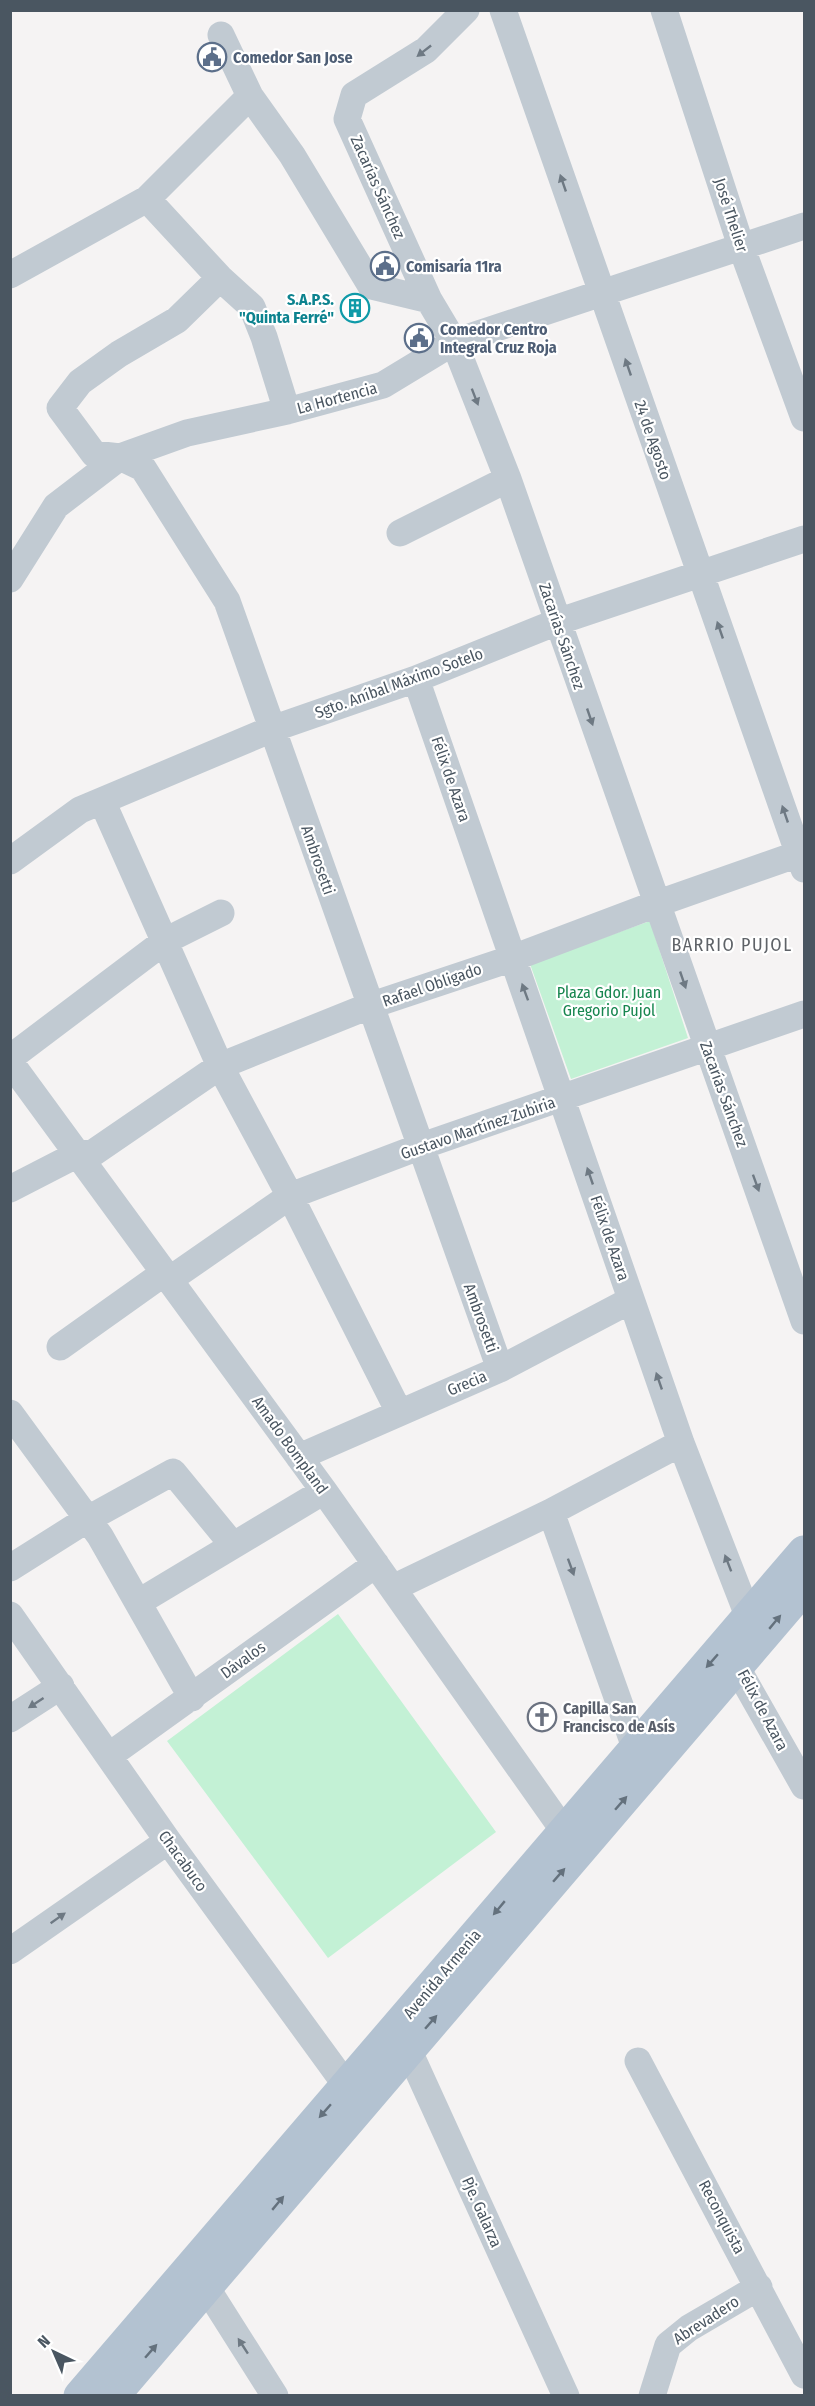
<svg xmlns="http://www.w3.org/2000/svg" width="815" height="2406" font-family="'Fira Sans Condensed',sans-serif">
  <style>
    .green { fill: #c3f1d5 }
    .lines { fill: none; stroke-linecap: round; stroke-linejoin: round }
    .minor { stroke: #c1cad2; stroke-width: 27 }
    .major { stroke: #b3c2d1; stroke-width: 33 }
    .oneway { fill: #6e7983 }
    .oneway2 { fill: #64717d }
    .labels { text-anchor: middle; dominant-baseline: central; stroke-width: 4.5; stroke-linejoin: round; paint-order: stroke }
    .service-label { font-size: 16px; font-weight: bold; fill: #4e5e75; stroke: #fff; text-anchor: start }
    .street-label { font-size: 16px; fill: #4a5661; stroke: #fff }
    .culture-label { font-size: 16px; font-weight: bold; fill: #0d838f; stroke: #fff; text-anchor: end }
    .park-label { font-size: 16px; fill: #17864f; stroke: #fff }
    .worship-label { font-size: 16px; font-weight: bold; fill: #5b616d; stroke: #fff; text-anchor: start }
    .neighbourhood-label { font-size: 18px; letter-spacing: 1.5px; fill: #5f6368; stroke: #fff }
  </style>
  <rect width="100%" height="100%" fill="#f5f3f3"/>
  <path class="green" d="M650,921L688,1038L571,1079L530,964Z
    M338,1614L496,1832L328,1958L167,1741Z"/>
  <g class="lines">
    <path class="minor" d="M466,10L426,50L354,95L347,119L429,300L454,342L508,479L804,1321
      M503,10L804,869
      M664,10L741,246L804,418
      M221,35L250,96L292,155L371,286L429,300
      M147,199L220,278L252,307L264,337L287,411
      M10,275L147,199L250,96
      M220,278L177,320L119,354L80,382L60,408L94,454L120,457L143,468L227,601L500,1369
      M400,533L508,479
      M10,579L56,506L120,457L187,433L287,411L383,385L454,342L804,226
      M416,679L681,1443L749,1618L737,1668L804,1786
      M102,801L220,1066L290,1196L399,1412
      M10,861L80,810L272,729L416,679L557,622L804,539
      M10,1058L165,941L221,913
      M10,1062L324,1491L564,1831L580,1844
      M10,1189L78,1154L93,1153L220,1066L369,1006L513,958L656,904L804,852
      M169,1280L290,1196L419,1147L804,1014
      M60,1347L164,1273
      M10,1413L100,1536L192,1698
      M299,1457L500,1369L631,1300
      M551,1512L636,1750L649,1759
      M10,1568L86,1520L173,1472L232,1544
      M393,1588L551,1512L681,1443
      M139,1602L324,1491
      M10,1615L168,1841L346,2085L362,2099
      M10,1719L61,1686
      M110,1755L376,1564
      M10,1951L168,1841
      M395,2038L408,2049L566,2396
      M638,2061L804,2375
      M192,2276L206,2287L275,2396
      M652,2396L668,2345L689,2328L759,2287"/>
    <path class="major" d="M80,2396L804,1552
      M113,2396L804,1588"/>
  </g>
  <defs><path id="oneway-solid" d="M-6-.8H1V-3.2L6.5 0L1 3.2V.8H-6Z" transform="scale(1.5)"/></defs>
  <g class="oneway">
    <use href="#oneway-solid" transform="translate(424 51) rotate(142)"/>
    <use href="#oneway-solid" transform="translate(563 183) rotate(-109)"/>
    <use href="#oneway-solid" transform="translate(628 367) rotate(-109)"/>
    <use href="#oneway-solid" transform="translate(475 397) rotate(69)"/>
    <use href="#oneway-solid" transform="translate(720 630) rotate(-109)"/>
    <use href="#oneway-solid" transform="translate(590 717) rotate(71)"/>
    <use href="#oneway-solid" transform="translate(785 814) rotate(-109)"/>
    <use href="#oneway-solid" transform="translate(683 980) rotate(71)"/>
    <use href="#oneway-solid" transform="translate(525 992) rotate(-110)"/>
    <use href="#oneway-solid" transform="translate(590 1176) rotate(-109)"/>
    <use href="#oneway-solid" transform="translate(756 1183) rotate(70)"/>
    <use href="#oneway-solid" transform="translate(659 1381) rotate(-109)"/>
    <use href="#oneway-solid" transform="translate(728 1563) rotate(-111)"/>
    <use href="#oneway-solid" transform="translate(571 1567) rotate(70)"/>
    <use href="#oneway-solid" transform="translate(36 1703) rotate(147)"/>
    <use href="#oneway-solid" transform="translate(58 1918) rotate(-35)"/>
    <use href="#oneway-solid" transform="translate(243 2346) rotate(-123)"/>
  </g>
  <g class="oneway2">
    <use href="#oneway-solid" transform="translate(775 1622) rotate(-50)"/>
    <use href="#oneway-solid" transform="translate(712 1661) rotate(131)"/>
    <use href="#oneway-solid" transform="translate(621 1803) rotate(-49)"/>
    <use href="#oneway-solid" transform="translate(559 1875) rotate(-49)"/>
    <use href="#oneway-solid" transform="translate(499 1908) rotate(130)"/>
    <use href="#oneway-solid" transform="translate(431 2022) rotate(-49)"/>
    <use href="#oneway-solid" transform="translate(325 2111) rotate(131)"/>
    <use href="#oneway-solid" transform="translate(278 2203) rotate(-50)"/>
    <use href="#oneway-solid" transform="translate(151 2351) rotate(-49)"/>
  </g>
  <defs>
    <g id="civic-ring" transform="scale(1.5)"><circle r="9.5" fill="#fff" stroke="#5c6f8a" stroke-width="1.5"/><path d="M-.6-6.5H3V-4.5H.6V-3L4-1V1h2V6H-6V1h2V-1L-.6-3ZM-1.2 2.5V6h2.4V2.5Z" fill="#5c6f8a"/></g>
    <g id="building-ring" transform="scale(1.5)"><circle r="9.5" fill="#fff" stroke="#0f9aa8" stroke-width="1.5"/><path d="M-4-6H4V6H1V3H-1V6H-4ZM-2.5-4.3h1.7v1.8h-1.7ZM.8-4.3h1.7v1.8H.8ZM-2.5-1h1.7V.8h-1.7ZM.8-1h1.7V.8H.8Z" fill="#0f9aa8"/></g>
    <g id="church-ring" transform="scale(1.5)"><circle r="9.5" fill="#fff" stroke="#6b7280" stroke-width="1.5"/><path d="M-1.2-6h2.4v3.5h3.3v2.4h-3.3V6h-2.4V-.1h-3.3v-2.4h3.3Z" fill="#6b7280"/></g>
  </defs>
  <g fill-rule="evenodd">
    <use href="#civic-ring" x="212" y="57"/>
    <use href="#civic-ring" x="385" y="266"/>
    <use href="#building-ring" x="355" y="308"/>
    <use href="#civic-ring" x="419" y="338"/>
    <use href="#church-ring" x="542" y="1717"/>
  </g>
  <g class="labels">
    <g class="service-label">
      <text x="233" y="57">Comedor San Jose</text>
      <text x="406" y="266">Comisaría 11ra</text>
      <text x="440" y="329">Comedor Centro<tspan x="440" dy="18">Integral Cruz Roja</tspan></text>
    </g>
    <g class="street-label">
      <text transform="translate(378 187) rotate(66)">Zacarías Sánchez</text>
      <text transform="translate(731 215) rotate(72)">José Thelier</text>
      <text transform="translate(337 398) rotate(-15)">La Hortencia</text>
      <text transform="translate(653 440) rotate(71)">24 de Agosto</text>
      <text transform="translate(562 636) rotate(71)">Zacarías Sánchez</text>
      <text transform="translate(399 683) rotate(-20)">Sgto. Aníbal Máximo Sotelo</text>
      <text transform="translate(451 779) rotate(71)">Félix de Azara</text>
      <text transform="translate(318 860) rotate(71)">Ambrosetti</text>
      <text transform="translate(432 985) rotate(-19)">Rafael Obligado</text>
      <text transform="translate(724 1094) rotate(70)">Zacarías Sánchez</text>
      <text transform="translate(478 1128) rotate(-19)">Gustavo Martínez Zubiria</text>
      <text transform="translate(610 1238) rotate(71)">Félix de Azara</text>
      <text transform="translate(481 1318) rotate(70)">Ambrosetti</text>
      <text transform="translate(467 1383) rotate(-23)">Grecia</text>
      <text transform="translate(290 1445) rotate(54)">Amado Bompland</text>
      <text transform="translate(243 1660) rotate(-36)">Dávalos</text>
      <text transform="translate(763 1710) rotate(62)">Félix de Azara</text>
      <text transform="translate(183 1861) rotate(54)">Chacabuco</text>
      <text transform="translate(442 1974) rotate(-50)">Avenida Armenia</text>
      <text transform="translate(482 2212) rotate(66)">Pje. Galarza</text>
      <text transform="translate(722 2217) rotate(62)">Reconquista</text>
      <text transform="translate(706 2320) rotate(-33)">Abrevadero</text>
    </g>
    <g class="culture-label">
      <text x="334" y="299">S.A.P.S.<tspan x="334" dy="18">"Quinta Ferré"</tspan></text>
    </g>
    <g class="park-label">
      <text x="609" y="992">Plaza Gdor. Juan<tspan x="609" dy="18">Gregorio Pujol</tspan></text>
    </g>
    <g class="worship-label">
      <text x="563" y="1708">Capilla San<tspan x="563" dy="18">Francisco de Asís</tspan></text>
    </g>
    <g class="neighbourhood-label">
      <text x="732" y="945">BARRIO PUJOL</text>
    </g>
  </g>
  <rect width="815" height="2406" fill="none" stroke="#4a5661" stroke-width="24"/>
  <g transform="translate(54 2352) rotate(316)" stroke="#ffffff" stroke-width="4.5" paint-order="stroke">
  <path d="M0-4.5L10 22L0 15L-10 22Z" fill="#4a5661"/>
  <text y="-9" font-size="16" font-weight="bold" text-anchor="middle" fill="#4a5661">N</text>
  </g>
</svg>
